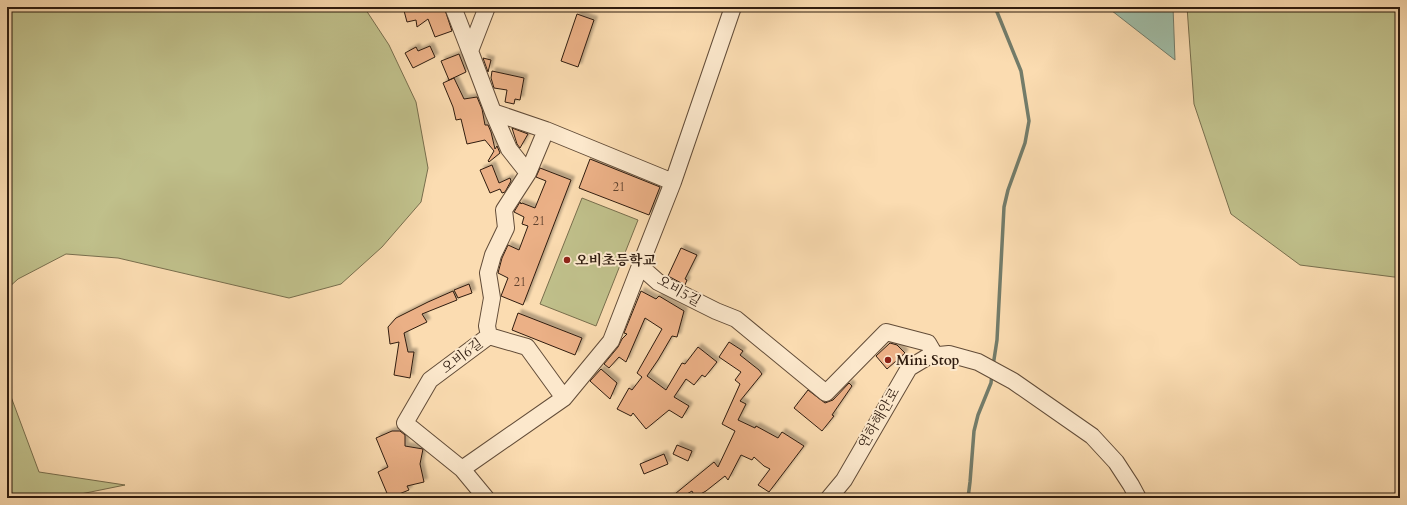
<svg xmlns="http://www.w3.org/2000/svg" width="1407" height="505" font-family="Cardo,'Noto Serif KR',serif">
  <style>
    .green { fill: #c0c08b; stroke: #786e4d }
    .water { fill: #a0bca6; stroke: #737c6a }
    .lines { fill: none; stroke-linecap: round; stroke-linejoin: round }
    .stream { stroke: #737c6a; stroke-width: 3.5 }
    .building { fill: #ebb086; stroke: #2f1c0f; filter: url(#shadow) }
    .minor-casing { stroke: #624c38; stroke-width: 18 }
    .minor { stroke: #fce8cc; stroke-width: 16 }
    .poi-dot { fill: #8f2418; stroke: #fce8cc; stroke-width: 1.5 }
    .labels { text-anchor: middle; dominant-baseline: central; stroke-width: 4; stroke-linejoin: round; paint-order: stroke }
    .number-label { font-size: 12px; fill: #5e412d }
    .poi-label { font-size: 14px; font-weight: bold; fill: #2f1c0f; stroke: #fce8cc; text-anchor: start }
    .street-label { font-size: 14px; fill: #2f1c0f; stroke: #fce8cc }
  </style>
  <defs>
    <filter id="shadow"><feDropShadow dx="3.5" dy="-3.5" stdDeviation="1" flood-color="#0004"/></filter>
  </defs>
  <rect width="100%" height="100%" fill="#fbdcb1"/>
  <filter id="stains"><feTurbulence type="fractalNoise" baseFrequency=".005" numOctaves="4"/><feColorMatrix values="0 0 0 0 .2 0 0 0 0 .09 0 0 0 0 .02 0 0 0 .5 -.17"/></filter>
  <radialGradient id="worn" r=".72"><stop offset=".6" stop-color="#630" stop-opacity="0"/><stop offset="1" stop-color="#630" stop-opacity=".3"/></radialGradient>
  <path class="green" d="M7,7H364L389,45L416,102L428,168L421,202L382,247L341,284L289,298L118,258L66,254L18,279L7,289Z
    M1187,7H1400V277H1394L1300,265L1231,214L1194,104Z
    M582,198L638,220L596,326L540,304Z
    M7,386L39,472L125,485L61,498H7Z"/>
  <path class="water" d="M1107,7H1173L1175,60Z"/>
  <g class="lines">
    <path class="stream" d="M993,366L997,340L1004,207L1008,190L1025,143L1029,121L1021,71L995,7
      M968,498L970,482L974,431L978,415L991,383L992,374"/>
  </g>
  <path class="building" d="M403,7H444L452,31L435,37L428,19L417,27L416,20L407,22Z
    M577,14L594,20L578,67L561,61Z
    M430,46L435,57L413,68L405,53L416,47L418,51Z
    M459,54L466,72L449,80L441,61Z
    M483,58L491,60L488,72Z
    M492,71L524,78L520,100L515,99L514,104L505,102L507,90L494,88L491,78Z
    M454,78L464,99L477,97L482,109L485,125H488L491,132L495,149L497,146L500,153L489,162L488,161L494,151L485,140L467,144L461,119L456,120L453,107L443,83Z
    M512,128L528,134L520,148L517,144Z
    M590,159L660,187L649,215L579,188Z
    M492,165L499,183L510,178L511,181L505,192L502,193L500,189L490,193L480,170Z
    M540,168L571,180L523,305L501,296L508,278L498,273L502,258L508,245L519,250L528,226L522,224L524,217L514,212L520,202L521,204L522,203L535,208L546,181L536,177Z
    M681,248L697,255L685,279L687,280L685,285L668,276Z
    M469,284L472,293L458,298L454,290Z
    M453,291L457,300L422,314L427,322L404,333L408,352H414L410,378L394,375L399,342L390,344L388,327L396,318L428,302Z
    M641,291L656,299L659,296L684,311L677,337L672,336L658,360L647,376L666,390L682,363L685,364L698,347L717,362L705,377L702,375L694,385L686,379L674,397L689,406L682,418L669,410L646,429L633,413L631,416L617,409L629,388L632,390L642,377L637,373L662,329L645,318L626,362L619,357L609,368L604,364L618,347L622,339L627,334L624,333Z
    M518,313L582,338L575,355L512,330Z
    M729,342L743,351L740,355L759,370L762,374L740,401L746,404L738,420L755,428L756,426L778,438L782,432L804,446L769,492L758,485L770,469L764,466L754,457L752,460L741,455L728,480L725,476L706,491L695,497L692,491L680,498H670L714,462L718,467L735,431L722,424L740,384L735,380L741,372L719,357Z
    M890,343L897,345L905,353L887,369L876,356Z
    M601,369L617,383L610,399L590,381Z
    M849,383L852,386L832,415L834,416L822,431L794,408L808,390L825,403L833,400Z
    M392,431H400L405,435V446L423,449L420,464L424,482L407,486L409,490L389,498L378,472L388,467L376,438Z
    M677,445L692,451L688,461L673,454Z
    M664,454L668,464L644,474L640,464Z"/>
  <g class="lines">
    <g class="minor-casing">
      <path id="minor" d="M453,7L470,51
        M733,7L673,182L640,266L658,282L716,311L736,319L826,393L886,332L928,343L935,355
        M493,112L546,130L673,182
        M528,173L546,130
        M489,336L527,347L564,398
        M462,469L564,398L611,341L640,266
        M486,498L462,469L405,423L430,380L489,336L487,326L492,298L488,273L493,255L506,228L504,210L528,173L509,149L493,112L470,51L487,7
        M829,498L844,480L909,368L929,356L949,354L978,362L1013,381L1092,436L1116,462L1131,485L1138,498"/>
    </g>
    <use href="#minor" class="minor"/>
  </g>
  <g class="poi-dot">
    <circle cx="567" cy="260" r="4"/>
    <circle cx="888" cy="360" r="4"/>
  </g>
  <g class="labels">
    <g class="number-label">
      <text x="619" y="187">21</text>
      <text x="539" y="221">21</text>
      <text x="520" y="282">21</text>
    </g>
    <g class="poi-label">
      <text x="575" y="260">오비초등학교</text>
      <text x="896" y="360">Mini Stop</text>
    </g>
    <g class="street-label">
      <text transform="translate(679 291) rotate(29)">오비5길</text>
      <text transform="translate(462 356) rotate(-37)">오비6길</text>
      <text transform="translate(879 418) rotate(-60)">연하해안로</text>
    </g>
  </g>
  <rect width="1407" height="505" fill="none" stroke="#fbdcb1" stroke-width="24"/>
  <rect x="8" y="8" width="1391" height="489" fill="none" stroke="#2f1c0f" stroke-width="2"/>
  <rect x="12" y="12" width="1383" height="481" fill="none" stroke="#2f1c0f"/>
  <rect width="100%" height="100%" filter="url(#stains)"/>
  <rect width="100%" height="100%" fill="url(#worn)"/>
</svg>
